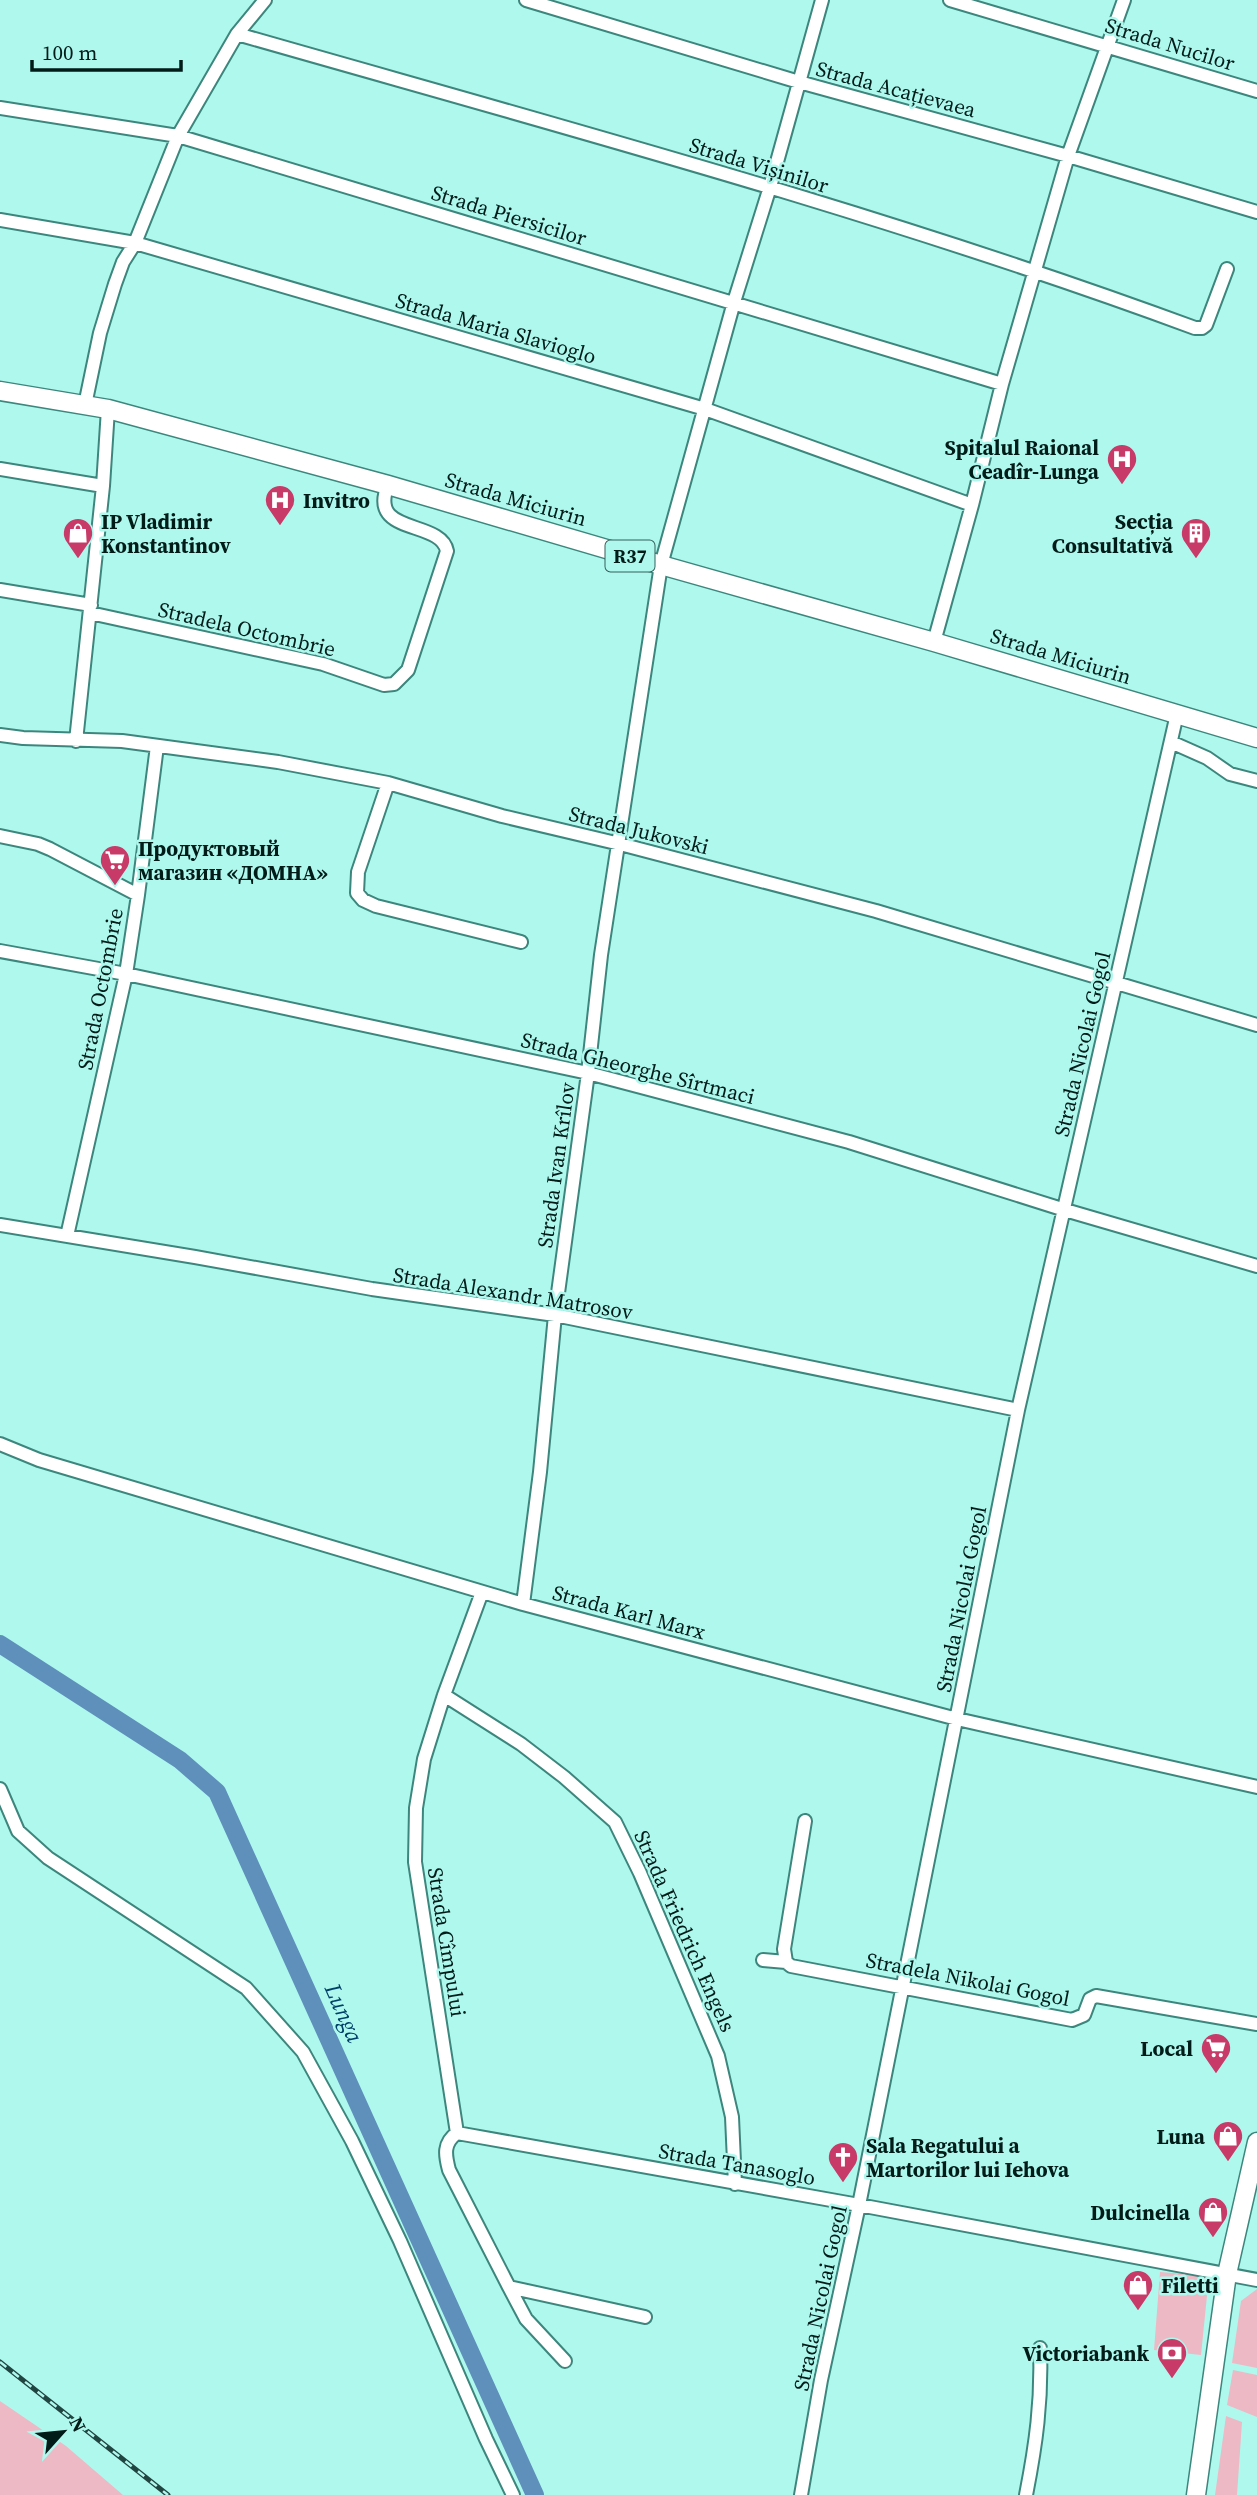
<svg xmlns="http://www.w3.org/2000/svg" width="1257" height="2495" font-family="'Source Serif 4',serif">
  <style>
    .green { fill: #edb9c4 }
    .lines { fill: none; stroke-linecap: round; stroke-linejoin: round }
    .river { stroke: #5e90bb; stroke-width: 18 }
    .minor-casing { stroke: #3d867d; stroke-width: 16 }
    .primary-casing { stroke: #3d867d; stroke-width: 21 }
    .minor { stroke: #fff; stroke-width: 12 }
    .primary { stroke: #fff; stroke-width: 18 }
    .rail-casing { stroke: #214541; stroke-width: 5 }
    .rail { stroke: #aff8ee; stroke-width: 2.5; stroke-dasharray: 8; stroke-linecap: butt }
    .labels { text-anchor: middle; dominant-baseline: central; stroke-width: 5; stroke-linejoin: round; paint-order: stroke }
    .shield { fill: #aff8ee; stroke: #345e59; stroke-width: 2 }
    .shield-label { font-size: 19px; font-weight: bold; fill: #001c19 }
    .street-label { font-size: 21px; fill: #001c19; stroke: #aff8ee }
    .poi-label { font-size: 21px; font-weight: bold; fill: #001c19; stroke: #aff8ee; text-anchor: end }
    .water-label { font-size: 23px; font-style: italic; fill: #003f67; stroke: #aff8ee }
  </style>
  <rect width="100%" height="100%" fill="#aff8ee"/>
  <path class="green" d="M1160,2272L1209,2276L1201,2355L1154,2350Z
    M1257,2289V2368L1232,2363L1241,2301Z
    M1233,2370L1257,2375V2417L1227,2405Z
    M0,2401L66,2446L123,2495H0Z
    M1226,2416L1242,2422L1237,2495H1215Z"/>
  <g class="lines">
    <path class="river" d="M0,1644L180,1760L217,1792L535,2495"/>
    <g class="minor-casing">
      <path id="minor" d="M526,0L799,82L1068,156L1257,212
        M950,0L1257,91
        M237,34C558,126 881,212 1195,328H1202L1206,325L1227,269
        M0,108L178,136L1002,384
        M0,220L135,243L705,409L972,505
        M85,405L100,333L115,284L123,262L135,243L178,136L237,34L265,0
        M0,469L103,486
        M0,590L91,605
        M90,613L323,664L384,685L394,684L408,670L447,551C441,519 367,536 388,485
        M934,642L972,505L1002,384L1068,156L1124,0
        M0,735L23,738L122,741L278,762L388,783L502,816L620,844L876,911L1257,1025
        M76,741L103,486L108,409
        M1171,742L1207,758L1230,774L1257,781
        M388,783L358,872L357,893L363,900L376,906L521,942
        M0,836L38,844L50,849L138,895
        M0,951L126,974L588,1073L849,1142L1065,1210L1257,1266
        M0,1225L195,1257L372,1289L555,1315L1018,1410
        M67,1236L126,974L138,895L157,746
        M0,1444L39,1460L523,1604L957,1719L1257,1787
        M482,1592L444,1695L424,1759L416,1808L415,1862L457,2133C443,2143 445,2155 449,2170L509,2287L645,2317
        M523,1604L540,1472L555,1315L588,1073L601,955L661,565L734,302L770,187L822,0
        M444,1695L521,1744L564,1777L615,1822L640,1873L718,2056L732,2117L735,2184
        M0,1789L18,1831L48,1858L246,1988L303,2052L352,2141L400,2241L486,2439L513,2495
        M763,1960L786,1962L791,1966L1072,2020L1084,2015L1090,1999L1096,1996L1257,2024
        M786,1962L784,1949L805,1821
        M457,2133L859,2205L1257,2280
        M509,2287L526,2319L565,2361
        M801,2495L821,2380L859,2205L1018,1410L1177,714
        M1026,2495C1036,2444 1042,2401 1040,2348"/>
    </g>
    <g class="primary-casing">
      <path id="primary" d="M0,391L108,409L388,485L661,565L934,642L1257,738
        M1196,2495L1227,2274L1257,2142"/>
    </g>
    <use href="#minor" class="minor"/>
    <use href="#primary" class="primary"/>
    <g class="rail-casing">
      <path id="rail" d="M0,2362L168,2495"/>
    </g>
    <use href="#rail" class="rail"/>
  </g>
  <defs>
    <g id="hospital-pin" transform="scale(1.575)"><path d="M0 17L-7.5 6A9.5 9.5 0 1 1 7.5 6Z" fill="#c83b69" stroke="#aff8ee"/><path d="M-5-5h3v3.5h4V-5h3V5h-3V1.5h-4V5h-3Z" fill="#fff"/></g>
    <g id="shop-pin" transform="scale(1.575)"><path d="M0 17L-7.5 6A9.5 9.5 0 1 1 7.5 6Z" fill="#c83b69" stroke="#aff8ee"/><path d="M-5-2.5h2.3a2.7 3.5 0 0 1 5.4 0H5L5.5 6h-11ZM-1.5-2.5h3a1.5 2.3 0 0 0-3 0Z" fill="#fff"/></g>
    <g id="building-pin" transform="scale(1.575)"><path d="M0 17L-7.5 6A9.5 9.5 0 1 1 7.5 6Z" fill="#c83b69" stroke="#aff8ee"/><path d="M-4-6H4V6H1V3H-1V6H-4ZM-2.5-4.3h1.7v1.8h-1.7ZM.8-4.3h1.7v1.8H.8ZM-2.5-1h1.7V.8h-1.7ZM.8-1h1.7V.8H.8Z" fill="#fff"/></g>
    <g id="supermarket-pin" transform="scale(1.575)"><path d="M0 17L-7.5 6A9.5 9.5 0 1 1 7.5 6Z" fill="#c83b69" stroke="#aff8ee"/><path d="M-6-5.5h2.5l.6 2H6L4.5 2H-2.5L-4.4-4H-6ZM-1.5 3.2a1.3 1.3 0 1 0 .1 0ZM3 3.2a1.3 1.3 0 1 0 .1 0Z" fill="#fff"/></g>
    <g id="church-pin" transform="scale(1.575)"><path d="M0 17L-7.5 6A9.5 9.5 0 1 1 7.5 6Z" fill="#c83b69" stroke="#aff8ee"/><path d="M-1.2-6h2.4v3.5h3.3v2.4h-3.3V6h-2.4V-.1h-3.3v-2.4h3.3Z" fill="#fff"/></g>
    <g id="bank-pin" transform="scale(1.575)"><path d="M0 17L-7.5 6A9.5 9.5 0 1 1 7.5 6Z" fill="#c83b69" stroke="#aff8ee"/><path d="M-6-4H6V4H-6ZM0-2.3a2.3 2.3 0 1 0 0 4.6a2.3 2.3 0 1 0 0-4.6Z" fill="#fff"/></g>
  </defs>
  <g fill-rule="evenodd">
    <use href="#hospital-pin" x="1122" y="459"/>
    <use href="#hospital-pin" x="280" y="500"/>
    <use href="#shop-pin" x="78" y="533"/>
    <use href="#building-pin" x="1196" y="533"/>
    <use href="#supermarket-pin" x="115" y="860"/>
    <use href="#supermarket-pin" x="1216" y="2048"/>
    <use href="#shop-pin" x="1228" y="2136"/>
    <use href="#church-pin" x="843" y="2157"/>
    <use href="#shop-pin" x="1213" y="2212"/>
    <use href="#shop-pin" x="1138" y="2285"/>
    <use href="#bank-pin" x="1172" y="2353"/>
  </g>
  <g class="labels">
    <rect class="shield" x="605.5" y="540.5" width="49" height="31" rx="5"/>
    <g class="shield-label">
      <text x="630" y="556">R37</text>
    </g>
    <g class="street-label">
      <text transform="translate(1170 44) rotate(17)">Strada Nucilor</text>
      <text transform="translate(896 89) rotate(15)">Strada Acațievaea</text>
      <text transform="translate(759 165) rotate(17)">Strada Vișinilor</text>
      <text transform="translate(509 215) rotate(17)">Strada Piersicilor</text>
      <text transform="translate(496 328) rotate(16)">Strada Maria Slavioglo</text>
      <text transform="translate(516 499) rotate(16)">Strada Miciurin</text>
      <text transform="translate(247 629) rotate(13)">Stradela Octombrie</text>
      <text transform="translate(1061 656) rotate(17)">Strada Miciurin</text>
      <text transform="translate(639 830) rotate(14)">Strada Jukovski</text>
      <text transform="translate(100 989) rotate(-79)">Strada Octombrie</text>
      <text transform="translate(1082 1044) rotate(-77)">Strada Nicolai Gogol</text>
      <text transform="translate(638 1068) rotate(14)">Strada Gheorghe Sîrtmaci</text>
      <text transform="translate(556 1165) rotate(-82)">Strada Ivan Krîlov</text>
      <text transform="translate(513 1293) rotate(9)">Strada Alexandr Matrosov</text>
      <text transform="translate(961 1599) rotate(-79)">Strada Nicolai Gogol</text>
      <text transform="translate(629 1612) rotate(15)">Strada Karl Marx</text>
      <text transform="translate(685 1931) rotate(66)">Strada Friedrich Engels</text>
      <text transform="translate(447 1942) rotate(81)">Strada Cîmpului</text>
      <text transform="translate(968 1979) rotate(11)">Stradela Nikolai Gogol</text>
      <text transform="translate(737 2164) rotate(10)">Strada Tanasoglo</text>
      <text transform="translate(820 2298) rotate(-78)">Strada Nicolai Gogol</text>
    </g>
    <g class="poi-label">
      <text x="1099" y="447">Spitalul Raional<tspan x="1099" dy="24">Ceadîr-Lunga</tspan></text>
      <text x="303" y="500" text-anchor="start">Invitro</text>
      <text x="101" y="521" text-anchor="start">IP Vladimir<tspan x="101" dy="24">Konstantinov</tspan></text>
      <text x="1173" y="521">Secția<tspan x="1173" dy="24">Consultativă</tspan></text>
      <text x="138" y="848" text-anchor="start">Продуктовый<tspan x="138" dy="24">магазин «ДОМНА»</tspan></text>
      <text x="1193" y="2048">Local</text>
      <text x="1205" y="2136">Luna</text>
      <text x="866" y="2145" text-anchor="start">Sala Regatului a<tspan x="866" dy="24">Martorilor lui Iehova</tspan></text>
      <text x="1190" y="2212">Dulcinella</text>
      <text x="1161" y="2285" text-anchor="start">Filetti</text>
      <text x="1149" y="2353">Victoriabank</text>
    </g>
    <g class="water-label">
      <text transform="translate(344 2013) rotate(66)">Lunga</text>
    </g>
  </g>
  <g transform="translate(63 2432) rotate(63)" stroke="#aff8ee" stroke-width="5" paint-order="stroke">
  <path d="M0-5L12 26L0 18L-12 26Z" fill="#001c19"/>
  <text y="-10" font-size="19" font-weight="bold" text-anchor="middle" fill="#001c19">N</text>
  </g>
  <path d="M32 60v10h149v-10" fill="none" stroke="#001c19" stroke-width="3.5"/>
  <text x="42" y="60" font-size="21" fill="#001c19" stroke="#aff8ee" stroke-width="5" paint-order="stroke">100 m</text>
</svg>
